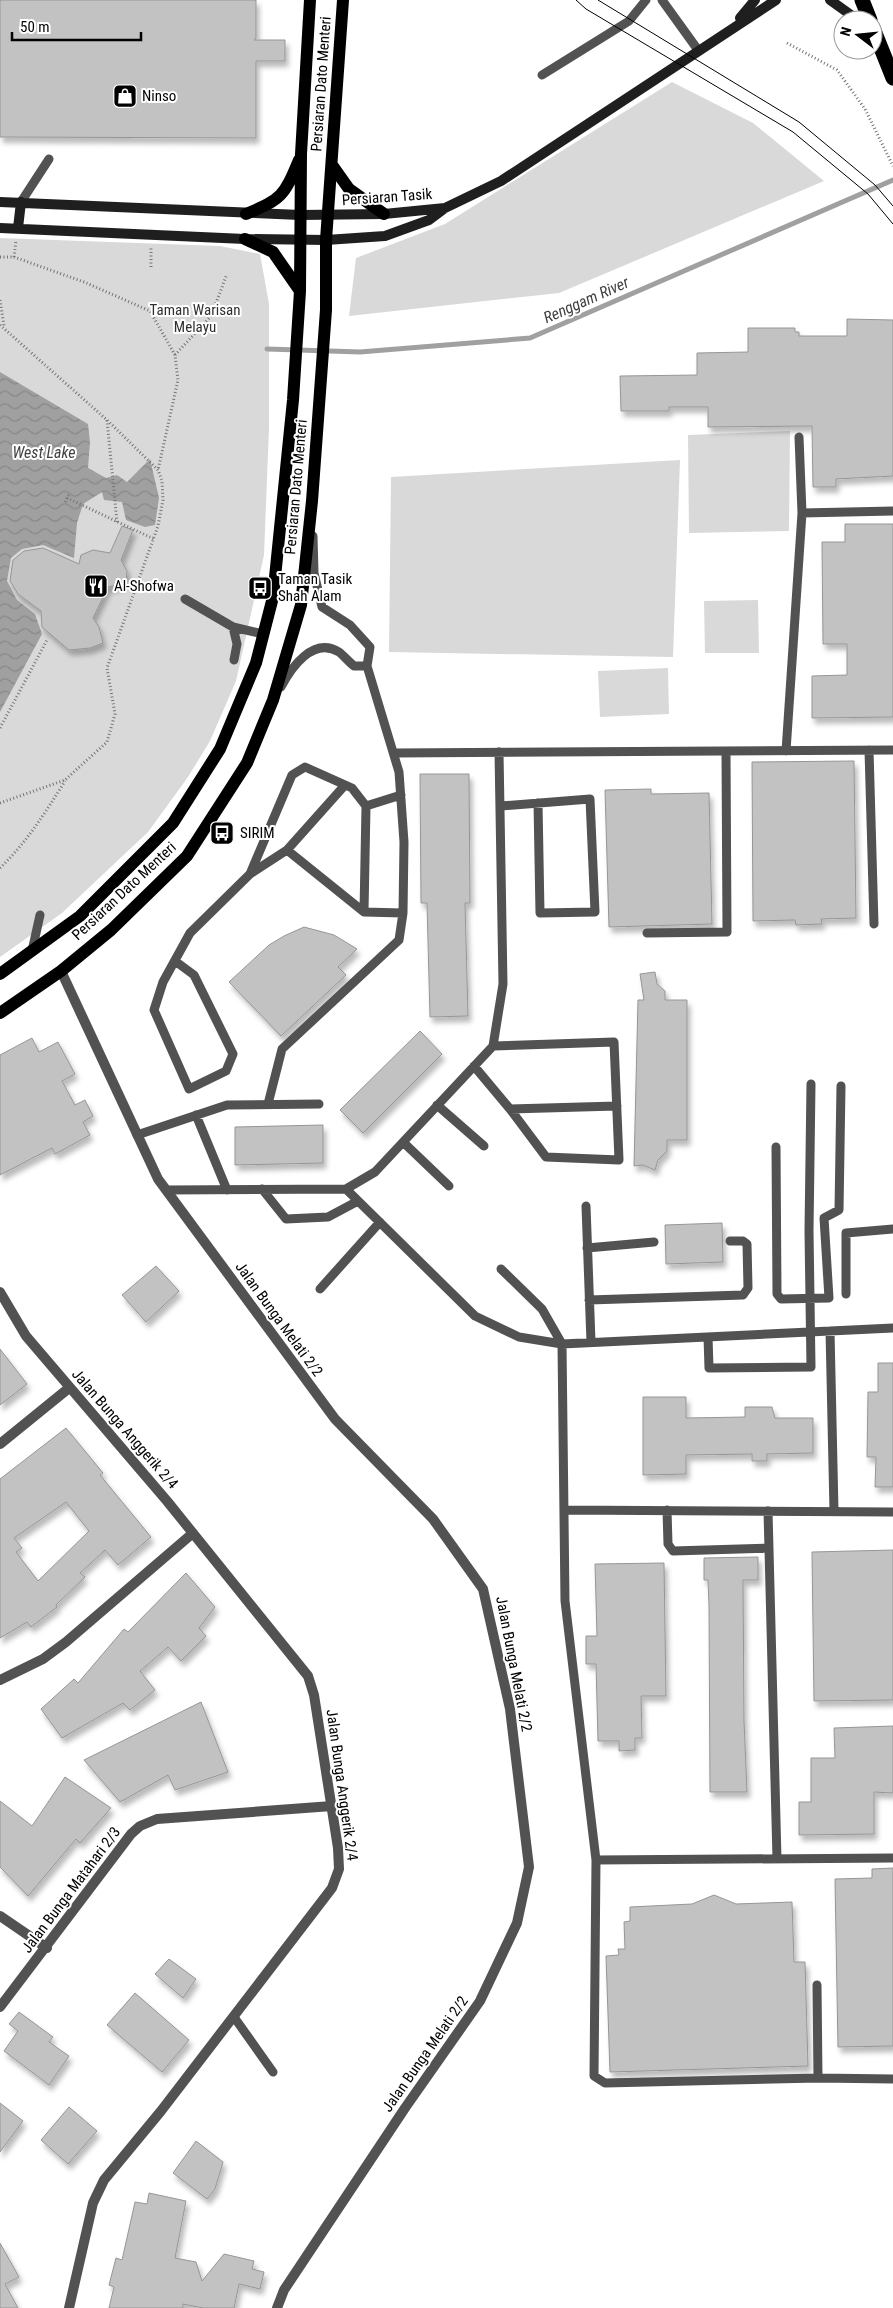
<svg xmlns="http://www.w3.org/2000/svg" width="893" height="2308" font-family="'Roboto Condensed',sans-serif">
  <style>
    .park { fill: #d9d9d9 }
    .water { fill: url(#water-waves) }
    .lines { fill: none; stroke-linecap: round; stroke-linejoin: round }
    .stream { stroke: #a0a0a0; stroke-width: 5 }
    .building { fill: #c2c2c2; stroke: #969696; fill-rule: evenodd; filter: url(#shadow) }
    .path { stroke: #747474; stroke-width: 3; stroke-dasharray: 1 2.5; stroke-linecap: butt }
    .service { stroke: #525252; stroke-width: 9 }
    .minor { stroke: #525252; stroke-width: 10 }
    .secondary { stroke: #1f1f1f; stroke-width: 10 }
    .primary { stroke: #000; stroke-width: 12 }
    .motorway { stroke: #000; stroke-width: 15 }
    .tram { stroke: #000; stroke-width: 1 }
    .labels { text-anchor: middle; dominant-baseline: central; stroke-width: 4; stroke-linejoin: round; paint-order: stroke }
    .street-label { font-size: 15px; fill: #000; stroke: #fff }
    .poi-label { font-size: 15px; fill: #000; stroke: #fff; text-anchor: start }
    .park-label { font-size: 15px; fill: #303030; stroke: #fff }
    .water-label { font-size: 16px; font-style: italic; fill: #414141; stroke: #fff }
  </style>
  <defs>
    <pattern id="water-waves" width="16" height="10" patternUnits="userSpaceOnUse" patternTransform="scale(1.25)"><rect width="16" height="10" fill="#a0a0a0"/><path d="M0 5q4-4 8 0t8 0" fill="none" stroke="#888"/></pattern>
    <filter id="shadow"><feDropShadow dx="3" dy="5.5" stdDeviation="2.5" flood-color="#0004"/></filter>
  </defs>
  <rect width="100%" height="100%" fill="#fff"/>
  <path class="park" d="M672,82L753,123L824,181L559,293L349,316L356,258L445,224Z
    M0,238L220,246L260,254L269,304V428L264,555L236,681L210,741L188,777L148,832L62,913L0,957Z
    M790,431L789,531L689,533L688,435Z
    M680,460L673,657L389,652L391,477Z
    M758,600L759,653H705L704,601Z
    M668,668L669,714L600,717L598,671Z"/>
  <path class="water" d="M0,372L88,424L90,442L88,468L106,478L117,475L127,482L150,459L159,498L155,525L145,527L126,520L122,502L104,500L102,492L83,504L77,523L74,558L43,545L22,549L11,558L7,581L17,600L35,614L42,634L0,712Z"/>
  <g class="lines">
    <path class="stream" d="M267,349L360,352L530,338L893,180"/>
  </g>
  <path class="building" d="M0,0H256V38L254,40H285V61H256V138L0,137Z
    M847,319L893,320V476L836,479V487H813L812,426L708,427V407H669V411H621L620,376L697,375V353L748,352V328H795V332H799V336H847Z
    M845,524H893V717L812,718V676L847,675V644H823L822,542H845Z
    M122,526L133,530L121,560L127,571L126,581L121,584L108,587L93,618L99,627L103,643L90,648L69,650L42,627L41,611L18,594L10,581L13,560L24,551L43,548L79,564L81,555L93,550L110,553Z
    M854,761L856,918L821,919L822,924L796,925L795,920L753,921L752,762Z
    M420,774H469L470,903H465L468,1016L430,1017L427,903H421Z
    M651,789V794L709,793L712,924L609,927L605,790Z
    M304,927L334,935L357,949L338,967L346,975L281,1036L229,982L269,945L284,936Z
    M655,972L657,984L665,991V1000H687V1140H667V1151L658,1160L655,1170L643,1165L634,1166L638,1000H644L640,974Z
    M420,1031L442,1054L363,1133L340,1110Z
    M32,1038L39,1052L58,1042L75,1074L62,1081L75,1105L85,1100L93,1116L83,1122L90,1135L55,1154L52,1148L0,1175V1055Z
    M323,1125V1163L235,1165V1127Z
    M722,1223L723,1262L666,1264L665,1225Z
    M156,1266L179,1291L146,1322L122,1295Z
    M0,1349L27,1384L0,1405Z
    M878,1363H893V1487H875L876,1457H867L868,1392H878Z
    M643,1397H686V1418L745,1417V1407H772L775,1418H813V1453L767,1454V1461H752V1454L686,1455V1474L643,1475Z
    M66,1428L103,1473L100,1475L151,1537L118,1565L105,1550L80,1573L85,1577L56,1605L57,1607L31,1627L27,1622L0,1638V1479ZM66,1502L89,1531L38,1581L16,1552L22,1548L14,1538Z
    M893,1550V1700L814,1701L812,1552Z
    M758,1557V1580H743L744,1721L747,1792H710L709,1605L708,1580H704V1558Z
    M664,1563L666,1696H641L642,1738H635V1750L619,1751V1741H598L596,1664H586V1636H597L595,1564Z
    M186,1573L215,1607L199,1628L206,1636L181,1661L168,1647L140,1671L155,1690L130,1710L123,1703L62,1738L41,1709L74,1679L78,1683L124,1629L128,1632Z
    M201,1702L228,1772L175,1790L168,1775L120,1802L84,1760Z
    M893,1726V1793L874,1792V1834L799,1835V1802H811V1758H835L834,1728Z
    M65,1777L111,1808L80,1843L76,1839L28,1896L0,1867V1801L32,1826Z
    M893,1868V2046L838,2047L835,1879L872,1878V1869Z
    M714,1895L736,1904L792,1902L794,1962H805L808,2066L610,2072L606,1956L619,1955L618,1949H625L624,1922L630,1921V1907L692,1904Z
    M169,1959L196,1979L183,1998L155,1974Z
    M135,1993L189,2040L162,2072L107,2025Z
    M19,2012L53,2037L49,2042L69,2056L49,2085L4,2051L18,2031L9,2024Z
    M0,2103L23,2121L0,2152Z
    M69,2107L97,2131L68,2164L41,2140Z
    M196,2141L223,2162L215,2189L207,2199L173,2173Z
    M149,2193L186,2201L175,2258L196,2262L202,2281L224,2254L254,2261L252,2269L264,2272L260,2289L239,2284L234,2308H203L183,2304V2308H109L114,2287L109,2285L116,2258L122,2260L135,2202L147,2204Z
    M0,2243L19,2277L5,2284L18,2308H0Z"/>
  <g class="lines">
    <path class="path" d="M787,43L837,70L865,109L893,166
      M0,257H14L84,282L150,311L175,355L178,380L158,470
      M14,257L16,241
      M151,267V248
      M0,300L4,326
      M0,325L107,420L158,470L162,481L163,500L158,526L107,668L115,714L107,742L65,780L0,803
      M175,355L211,316L227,274
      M107,420L117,522
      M67,498L154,539
      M65,502L69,494
      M0,728L47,640
      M0,868C27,842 45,813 65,781"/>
    <path class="service" d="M662,0L698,50
      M542,75L629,21L646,0
      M21,202L49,159
      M799,437L802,513
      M185,599L233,627L263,634
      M233,627L237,644L234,660
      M281,687C291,668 313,636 339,652C344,656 349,662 354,666H367
      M869,750L874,924
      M786,751L802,513L893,511
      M394,753L893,750
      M366,806L401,795
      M501,806L590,799L595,912L540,913L538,803
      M287,850L364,912
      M250,874L292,775L305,767L352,788L366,806L364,912L403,913L404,842L399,772L367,666L370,647L350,625L322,607L314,573L313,536
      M647,933L727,932L726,751
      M32,951L40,915
      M175,961L194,975L233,1054L226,1071L189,1089L154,1010L163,982L190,933L250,874L287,850L345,785
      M474,1066L510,1109L546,1157L619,1160L614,1042L493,1046
      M268,1104L282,1049L399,940L403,913
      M437,1105L484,1146
      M510,1109L617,1106
      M196,1115L227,1190
      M137,1135L227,1105L319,1104
      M403,1142L449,1186
      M776,1147L777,1294L781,1299L829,1298L824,1218L839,1210L841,1086
      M262,1189L286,1219L328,1217L358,1201
      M346,1189L375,1172L493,1046L503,984L499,752
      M166,1190L346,1189L475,1316L519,1337L562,1344L565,1601L596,1860L594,2076L605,2083L818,2078L893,2079
      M586,1206L591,1342
      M587,1248L654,1242
      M501,1269L542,1309L562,1344L893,1328
      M320,1289L380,1222
      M846,1294V1233L893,1229
      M589,1300L743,1295L748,1288L747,1244L743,1241H730
      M830,1331L834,1511
      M708,1337L709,1368L811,1367L809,1231L811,1084
      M564,1510L893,1512
      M667,1510L668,1544L673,1551L769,1548
      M768,1511L777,1859
      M596,1860L893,1858
      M817,1985L818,2078
      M234,2017L273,2072"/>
    <path class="minor" d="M61,971L158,1179L335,1419L433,1519L483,1589L510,1709L529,1867L517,1923L480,2001L405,2108L284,2290L277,2308
      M0,1292L26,1336L167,1501L308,1676L314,1695L338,1848L339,1869L332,1888L161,2111L104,2180L93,2203L69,2308
      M0,1444L69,1388
      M0,1680L43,1659L66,1642L193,1533
      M0,1916L47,1948
      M0,2007L131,1834L140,1826L157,1819L332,1806"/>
    <path class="secondary" d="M830,0L858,20
      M740,18L755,0
      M0,202L300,215L384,214L445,208
      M0,228L245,239L326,240L385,236L429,220L445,208L501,181L776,0
      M18,228L21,202"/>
    <path class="primary" d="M332,165L349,189L384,214
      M246,214C282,199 284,196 299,160
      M245,239L273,252L300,291
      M0,974L80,916L173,823L220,749L256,663L273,597L293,400L300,291L301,154L310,0
      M0,1013L61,971L111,930L187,856L247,763L273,700L301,605L312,501L326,310V240L343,0"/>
    <path class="motorway" d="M862,0L870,20
      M873,28L893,78"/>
    <path class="tram" d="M576,0L586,9L793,132L868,194L893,224
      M598,0L799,122L875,185L893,206"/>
  </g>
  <defs>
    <g id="shop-square" transform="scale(1.25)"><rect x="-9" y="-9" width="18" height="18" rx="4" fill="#000" stroke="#fff"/><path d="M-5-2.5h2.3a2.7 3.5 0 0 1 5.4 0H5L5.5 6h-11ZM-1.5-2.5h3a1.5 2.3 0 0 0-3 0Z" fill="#fff"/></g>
    <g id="restaurant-square" transform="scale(1.25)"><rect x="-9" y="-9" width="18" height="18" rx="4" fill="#000" stroke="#fff"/><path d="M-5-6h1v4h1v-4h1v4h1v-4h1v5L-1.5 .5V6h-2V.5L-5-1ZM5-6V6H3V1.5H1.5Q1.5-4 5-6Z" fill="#fff"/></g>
    <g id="bus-square" transform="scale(1.25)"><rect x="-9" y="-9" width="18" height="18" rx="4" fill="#000" stroke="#fff"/><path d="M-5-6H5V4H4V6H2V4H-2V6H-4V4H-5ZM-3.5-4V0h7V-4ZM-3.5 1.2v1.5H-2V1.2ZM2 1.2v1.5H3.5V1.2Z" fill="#fff"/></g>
  </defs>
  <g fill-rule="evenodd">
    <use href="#shop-square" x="125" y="96"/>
    <use href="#restaurant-square" x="96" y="586"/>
    <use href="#bus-square" x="260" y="588"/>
    <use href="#bus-square" x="222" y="833"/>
  </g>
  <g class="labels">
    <g class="street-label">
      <text transform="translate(321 84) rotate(-86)">Persiaran Dato Menteri</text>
      <text transform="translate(387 197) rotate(-4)">Persiaran Tasik</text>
      <text transform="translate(296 487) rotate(-85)">Persiaran Dato Menteri</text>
      <text transform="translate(124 891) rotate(-43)">Persiaran Dato Menteri</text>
      <text transform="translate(279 1319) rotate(54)">Jalan Bunga Melati 2/2</text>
      <text transform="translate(125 1429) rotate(49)">Jalan Bunga Anggerik 2/4</text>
      <text transform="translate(514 1664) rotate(79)">Jalan Bunga Melati 2/2</text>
      <text transform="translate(342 1785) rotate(82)">Jalan Bunga Anggerik 2/4</text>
      <text transform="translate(71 1890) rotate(-53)">Jalan Bunga Matahari 2/3</text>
      <text transform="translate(425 2054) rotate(-55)">Jalan Bunga Melati 2/2</text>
    </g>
    <g class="poi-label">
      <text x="142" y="96">Ninso</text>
      <text x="278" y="579">Taman Tasik<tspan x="278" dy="17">Shah Alam</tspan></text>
      <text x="114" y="586">Al-Shofwa</text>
      <text x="240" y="833">SIRIM</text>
    </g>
    <g class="park-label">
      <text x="195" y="310">Taman Warisan<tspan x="195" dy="17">Melayu</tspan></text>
    </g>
    <g class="water-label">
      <text transform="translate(586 300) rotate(-24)">Renggam River</text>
      <text x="44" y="452">West Lake</text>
    </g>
  </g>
  <g transform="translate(858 35) rotate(286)"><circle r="24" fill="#ffffff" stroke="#999999"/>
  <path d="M0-4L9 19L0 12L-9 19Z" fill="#000000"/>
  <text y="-8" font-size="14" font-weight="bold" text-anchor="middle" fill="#000000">N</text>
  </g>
  <path d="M12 32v8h129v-8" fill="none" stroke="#000000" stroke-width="2.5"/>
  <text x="20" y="32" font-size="15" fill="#000000" stroke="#ffffff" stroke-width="4" paint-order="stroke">50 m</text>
</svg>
